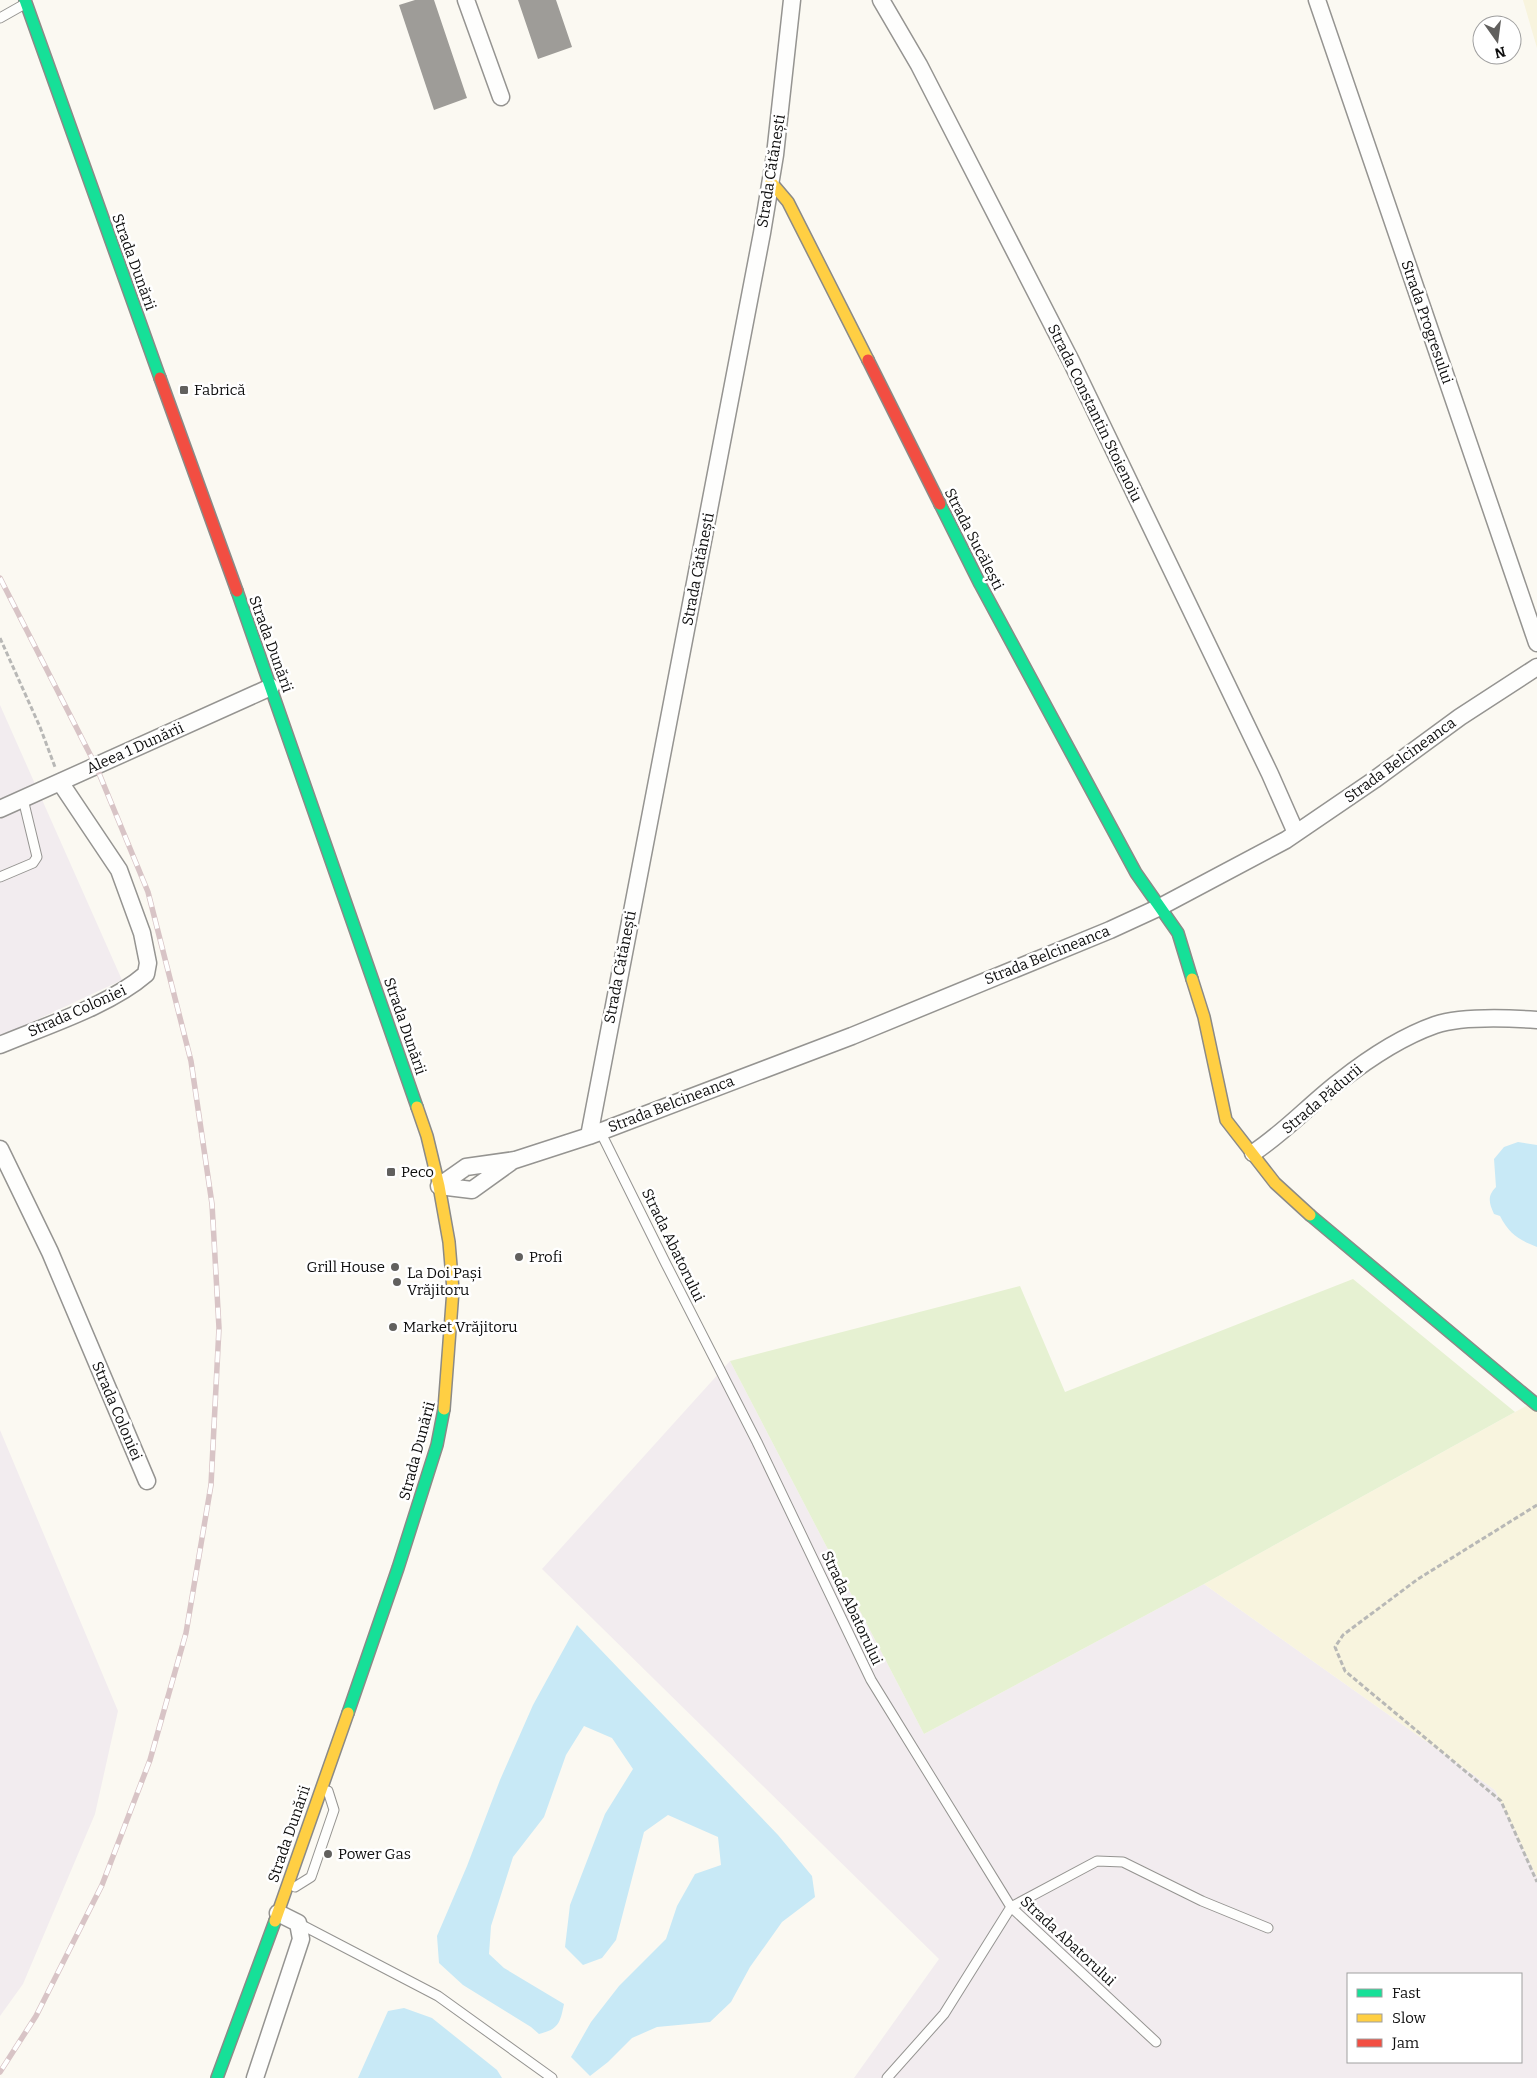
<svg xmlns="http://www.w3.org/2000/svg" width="1537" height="2078" font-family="Bitter,serif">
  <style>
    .industrial { fill: #f2ecef; fill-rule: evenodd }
    .farmland { fill: #f8f4de }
    .green { fill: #e6f1d2 }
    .water { fill: #c8e9f6 }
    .building { fill: #9e9c98 }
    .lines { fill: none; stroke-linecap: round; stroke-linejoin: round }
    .lane-casing { stroke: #959491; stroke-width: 11 }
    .street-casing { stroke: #959491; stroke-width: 19 }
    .fast-casing { stroke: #8b8a87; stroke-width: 14 }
    .slow-casing { stroke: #8b8a87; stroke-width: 14 }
    .jam-casing { stroke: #8b8a87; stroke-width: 14 }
    .path { stroke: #b8b8b6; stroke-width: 3; stroke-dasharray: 5 2.5; stroke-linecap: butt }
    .lane { stroke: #fefefd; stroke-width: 9 }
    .street { stroke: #fefefd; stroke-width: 16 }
    .fast { stroke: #16e098; stroke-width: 11 }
    .slow { stroke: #ffcf43; stroke-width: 11 }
    .jam { stroke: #f24e42; stroke-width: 11 }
    .rail-casing { stroke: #d8c4c6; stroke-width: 5.5 }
    .rail { stroke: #fff; stroke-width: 4; stroke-dasharray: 11; stroke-linecap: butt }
    .poi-dot { fill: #61605e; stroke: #fff; stroke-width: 2 }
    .labels { text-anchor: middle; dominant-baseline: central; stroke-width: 5; stroke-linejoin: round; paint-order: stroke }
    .street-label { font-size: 15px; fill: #0e0e0e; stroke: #fff }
    .poi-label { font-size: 15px; fill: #0e0e0e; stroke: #fff; text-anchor: start }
  </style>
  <rect width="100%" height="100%" fill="#fbf9f2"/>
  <path class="industrial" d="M0,705L122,980L0,1037Z
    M730,1361L924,1734L1204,1584L1495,1790L1537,1877V2078H854L939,1959L542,1569ZM1348,1974H1521V2062H1348Z
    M0,1430L118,1711L95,1814L23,1984L0,2016Z"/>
  <path class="farmland" d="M1523,0H1537V48Z
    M1537,1400V1877L1495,1790L1204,1584Z"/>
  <path class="green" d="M1353,1279L1515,1412L1204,1584L924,1734L730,1361L1020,1286L1065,1392Z"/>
  <path class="water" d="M1518,1142L1537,1145V1247C1518,1239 1510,1235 1500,1216L1494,1214C1489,1203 1487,1196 1496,1187L1494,1159L1504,1147Z
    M577,1625L778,1835L812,1876L815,1897L782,1922L750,1967L731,2002L710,2022L657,2027L632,2038L608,2062L590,2076L571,2057L591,2022L619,1986L666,1939L677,1906L695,1874L721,1865L718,1837L668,1815L644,1832L616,1940L602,1958L583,1965L565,1947L570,1905L605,1814L633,1769L612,1738L584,1726L566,1755L544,1817L513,1857L491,1926L489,1954L504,1968L564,2004C560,2023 559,2029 539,2034L531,2027L463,1985L439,1963L437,1936L467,1866L500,1780L533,1705Z
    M404,2008L432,2018L497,2070L502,2078H358L388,2011Z"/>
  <path class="building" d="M415,0H434L467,98L434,110L399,5Z
    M518,0H556L572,47L538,59Z"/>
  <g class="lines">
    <g class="lane-casing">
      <path id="lane" d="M0,18L23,5
        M0,877L33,863L37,857L23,799
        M600,1131L665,1262L757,1442L871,1680L1011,1907L1156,2042
        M295,1887L311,1877L334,1810L328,1791
        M298,1923L438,1996L552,2078
        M887,2078L944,2014L1011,1907L1097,1861L1123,1862L1202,1901L1268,1928"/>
    </g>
    <g class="street-casing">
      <path id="street" d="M466,0L501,97
        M881,0L919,65L1071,361L1270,774L1296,833
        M1317,0L1537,643
        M0,809L271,687
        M0,1045C45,1026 109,1006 146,974L148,963L142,933L119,870L60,782
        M589,1136L762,233L775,155L792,0
        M0,1149L50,1252L147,1481
        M1253,1153C1285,1132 1310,1104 1340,1081C1368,1059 1401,1037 1435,1025C1462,1016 1508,1018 1537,1020
        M439,1186L466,1167L515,1160L589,1136L852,1036L1110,930L1160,907L1286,840L1374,780L1460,717L1537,667
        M439,1186L472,1190L511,1162
        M255,2078L301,1939L298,1923L278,1913"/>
    </g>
    <g class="fast-casing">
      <path id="fast" d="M25,0L160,378
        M940,504L980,584L1136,873L1178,933L1192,979
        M237,591L417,1107
        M1310,1215L1537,1405
        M348,1713L398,1568L437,1445L444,1409
        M217,2078L275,1921"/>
    </g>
    <g class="slow-casing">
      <path id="slow" d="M771,182L788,202L868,360
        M1192,979L1204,1017L1226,1120L1275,1183L1310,1215
        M417,1107L427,1136L439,1186L449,1242L453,1290L444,1409
        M275,1921L348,1713"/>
    </g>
    <g class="jam-casing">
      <path id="jam" d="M868,360L940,504
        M160,378L237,591"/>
    </g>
    <path class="path" d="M0,638L40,727L55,767
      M1537,1505L1418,1579L1343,1635L1335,1647L1345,1671L1501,1801L1537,1882"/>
    <use href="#lane" class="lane"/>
    <use href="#street" class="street"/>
    <use href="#fast" class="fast"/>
    <use href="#slow" class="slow"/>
    <use href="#jam" class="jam"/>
    <g class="rail-casing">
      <path id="rail" d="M0,578L96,766L148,892L191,1061L212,1204L219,1328L211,1485L186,1633L150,1760L102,1885L36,2016L0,2072"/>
    </g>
    <use href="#rail" class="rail"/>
  </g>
  <g class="poi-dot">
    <rect x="179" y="385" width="10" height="10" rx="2.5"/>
    <rect x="386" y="1167" width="10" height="10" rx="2.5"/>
    <circle cx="519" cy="1257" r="5"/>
    <circle cx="395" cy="1267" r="5"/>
    <circle cx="397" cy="1282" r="5"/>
    <circle cx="393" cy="1327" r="5"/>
    <circle cx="328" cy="1854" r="5"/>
  </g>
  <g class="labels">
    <g class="street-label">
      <text transform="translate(771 171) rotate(-81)">Strada Cătănești</text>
      <text transform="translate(134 262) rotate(70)">Strada Dunării</text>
      <text transform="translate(1427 322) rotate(71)">Strada Progresului</text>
      <text transform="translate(1095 413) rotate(64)">Strada Constantin Stoienoiu</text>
      <text transform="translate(974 539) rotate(63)">Strada Sucălești</text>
      <text transform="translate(698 569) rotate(-79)">Strada Cătănești</text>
      <text transform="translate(271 644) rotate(70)">Strada Dunării</text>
      <text transform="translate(135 748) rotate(-24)">Aleea 1 Dunării</text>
      <text transform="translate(1400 760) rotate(-36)">Strada Belcineanca</text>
      <text transform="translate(1047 955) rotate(-22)">Strada Belcineanca</text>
      <text transform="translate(620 967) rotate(-79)">Strada Cătănești</text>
      <text transform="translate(77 1011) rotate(-24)">Strada Coloniei</text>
      <text transform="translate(405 1026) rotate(71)">Strada Dunării</text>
      <text transform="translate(1322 1099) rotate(-40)">Strada Pădurii</text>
      <text transform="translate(671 1104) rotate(-21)">Strada Belcineanca</text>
      <text transform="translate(673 1245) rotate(64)">Strada Abatorului</text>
      <text transform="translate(117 1411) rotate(67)">Strada Coloniei</text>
      <text transform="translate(417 1451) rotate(-75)">Strada Dunării</text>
      <text transform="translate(852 1608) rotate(65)">Strada Abatorului</text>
      <text transform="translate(289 1834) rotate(-71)">Strada Dunării</text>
      <text transform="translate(1068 1941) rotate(43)">Strada Abatorului</text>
    </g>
    <g class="poi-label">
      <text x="194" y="390">Fabrică</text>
      <text x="401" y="1172">Peco</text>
      <text x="529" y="1257">Profi</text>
      <text x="385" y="1267" text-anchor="end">Grill House</text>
      <text x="407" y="1273">La Doi Pași<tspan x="407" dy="17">Vrăjitoru</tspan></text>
      <text x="403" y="1327">Market Vrăjitoru</text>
      <text x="338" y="1854">Power Gas</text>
    </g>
  </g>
  <rect x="1347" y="1973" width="175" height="90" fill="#ffffff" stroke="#9f9f9f"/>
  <rect x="1357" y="1989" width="25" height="8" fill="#16e098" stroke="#9f9f9f"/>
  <text x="1392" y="1998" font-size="15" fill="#0e0e0e">Fast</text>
  <rect x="1357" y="2014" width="25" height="8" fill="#ffcf43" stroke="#9f9f9f"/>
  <text x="1392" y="2023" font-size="15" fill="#0e0e0e">Slow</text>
  <rect x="1357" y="2039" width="25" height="8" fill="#f24e42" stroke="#9f9f9f"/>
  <text x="1392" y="2048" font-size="15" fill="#0e0e0e">Jam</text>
  <g transform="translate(1497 40) rotate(166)"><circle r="24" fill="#ffffff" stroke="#9f9f9f"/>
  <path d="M0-4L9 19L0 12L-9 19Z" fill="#61605e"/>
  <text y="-8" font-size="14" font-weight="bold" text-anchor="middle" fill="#0e0e0e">N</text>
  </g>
</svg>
